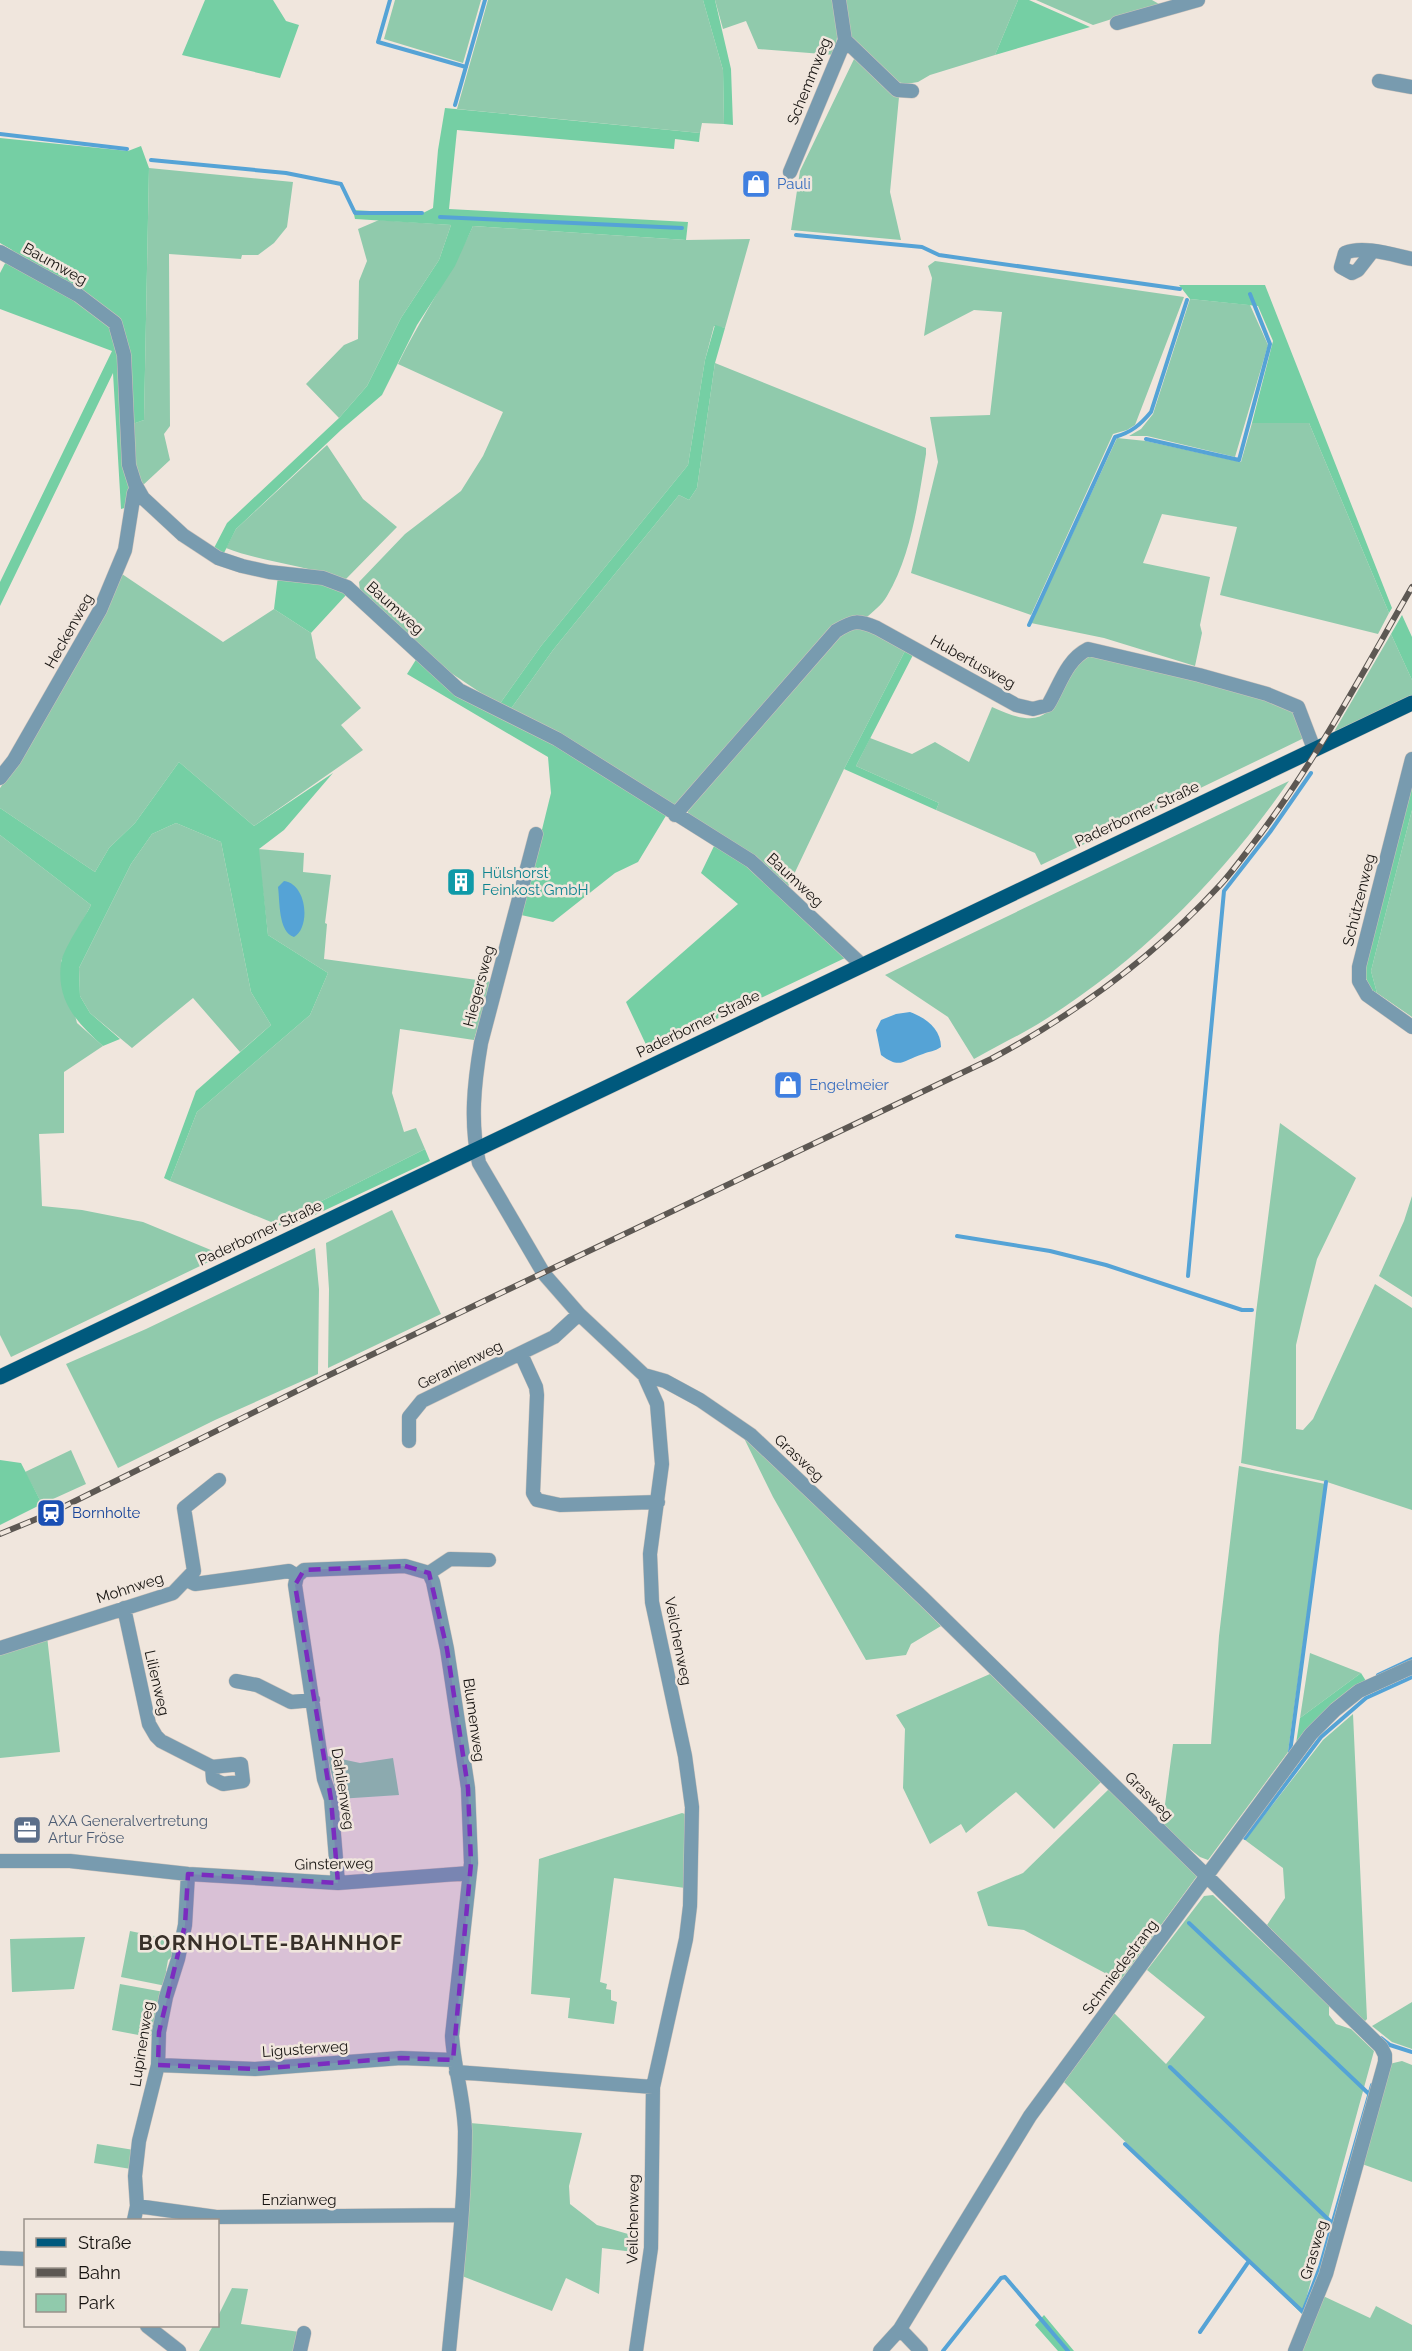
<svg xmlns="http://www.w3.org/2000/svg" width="1412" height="2351" font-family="Raleway,sans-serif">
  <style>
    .green { fill: #90caac }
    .forest { fill: #75cfa4 }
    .water { fill: #55a3d6 }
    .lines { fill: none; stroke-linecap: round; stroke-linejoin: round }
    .stream { stroke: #55a3d6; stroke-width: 4 }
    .minor-casing { stroke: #cdc4bc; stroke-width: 15 }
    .major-casing { stroke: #cdc4bc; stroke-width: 16 }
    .minor { stroke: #789baf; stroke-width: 14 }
    .major { stroke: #00597d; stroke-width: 15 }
    .rail-casing { stroke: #5d5853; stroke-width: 6 }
    .rail { stroke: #f0e6dd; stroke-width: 4; stroke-dasharray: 11; stroke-linecap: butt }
    .marked { fill: #7b2cbf; fill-opacity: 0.2; stroke: #7b2cbf; stroke-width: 4.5; stroke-dasharray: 12 8; stroke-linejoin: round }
    .labels { text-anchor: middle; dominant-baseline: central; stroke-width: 5; stroke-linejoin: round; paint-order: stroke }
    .street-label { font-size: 15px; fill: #161310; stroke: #f0e6dd }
    .shop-label { font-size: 15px; fill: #366cbe; stroke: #f0e6dd; text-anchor: start }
    .culture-label { font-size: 15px; fill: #0d838f; stroke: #f0e6dd; text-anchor: start }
    .transit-label { font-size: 15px; fill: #164399; stroke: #f0e6dd; text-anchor: start }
    .service-label { font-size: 15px; fill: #4e5e75; stroke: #f0e6dd; text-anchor: start }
    .district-label { font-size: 21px; font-weight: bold; letter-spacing: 1.5px; fill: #383029; stroke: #f0e6dd }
  </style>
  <rect width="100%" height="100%" fill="#f0e6dd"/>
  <path class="green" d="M395,0H481L463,63L384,39Z
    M488,0H703L723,70L724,124L702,123L700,133L457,109Z
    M715,0H832L838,28L835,55L758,49L746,21L723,29Z
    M844,0H1018L995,55L930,75L918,82L906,84L893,81L852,39Z
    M1036,0H1152L1159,4L1093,25Z
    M855,57L899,97L890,192L901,240L791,230L800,171Z
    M149,168L293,182L287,227L274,243L258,255H242L241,259L169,254L170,426L164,434L170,460L142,486L134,459L132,424L144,420Z
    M379,220L451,225L439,260L401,318L367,386L339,418L306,384L344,345L358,339L359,281L367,261L358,229Z
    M473,226L686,240L750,239L725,328L714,326L705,360L688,465L541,646L499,705L442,667L360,591L359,582L405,534L461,491L483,456L503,412L398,364C421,317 451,274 473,226Z
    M935,261L1184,297L1135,425L1127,430L1113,434L1031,615L911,573L938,462L930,417L990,415L1002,312L974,310L924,336L932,278L928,266Z
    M1190,299L1250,305L1268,345L1235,457L1147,436H1129L1141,429L1153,414Z
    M715,363L926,448V454C918,501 912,554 887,596C882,605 872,612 865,619L856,617L678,804L672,805L510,710L553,650L679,495L689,500L697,488Z
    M1252,423H1309L1389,613L1378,634L1220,595L1237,527L1162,514L1143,563L1210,577L1200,625L1202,633L1195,666L1104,638L1031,623L1117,438L1146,441L1241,462Z
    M327,445L363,499L397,527L345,580C306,565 265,563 226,548L236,529Z
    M122,574L223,642L274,609L311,633L316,658L361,708L341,725L363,750L254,826L179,762L135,823L109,848L95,872L0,808V788L18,763Z
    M857,628L877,633L905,651L844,769L787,889L689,815L686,807L843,631Z
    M1391,634L1412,680V695L1336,732L1335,730Z
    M1086,656H1094L1264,697L1292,710L1304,738L1041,865L1035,853L936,810L939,803L856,766L870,738L912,754L935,742L969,762L992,707C1066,742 1047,687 1086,656Z
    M1289,781C1222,878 1139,962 1038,1024C1018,1036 995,1047 974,1059L948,1017L885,975Z
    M1412,810V1017L1377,993L1371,971Z
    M176,823L221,842L251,992L271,1025L240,1052L193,998L132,1048L90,1013L80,996L79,968L131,864L152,834Z
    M0,835L91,905L61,961L77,1023L103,1046L64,1072V1133L39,1134L42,1206L82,1210L143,1222L223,1255L11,1357L0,1335Z
    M258,849L304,853L303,872L331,875L325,923L327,924L324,959L492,982L474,1040L400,1029L392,1093L404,1132L416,1128L425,1149L276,1224L170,1181L197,1112L310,1015L328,973L268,935Z
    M1280,1123L1356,1178L1317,1259L1304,1311L1296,1345V1429L1303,1430L1313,1419L1375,1284L1412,1308V1510L1327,1482L1241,1463L1256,1313Z
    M1412,1196V1297L1379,1276L1404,1221Z
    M392,1210L441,1314L328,1368L329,1289L326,1243Z
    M315,1248L319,1289L318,1374L215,1420L118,1468L66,1364L146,1329Z
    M741,1432L763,1450L941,1626L911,1644L906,1655L866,1660L773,1497Z
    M71,1450L86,1484L42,1504L25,1472Z
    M1239,1466L1325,1484L1288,1752L1208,1860L1200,1857L1162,1827L1173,1744H1211L1219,1636Z
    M47,1636L60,1752L0,1758V1652Z
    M1310,1653L1361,1673L1300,1718Z
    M990,1674L1101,1782L1054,1829L1016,1792L966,1833L961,1824L930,1844L903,1788L905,1729L896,1715Z
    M1353,1714L1367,2019L1364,2022L1267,1925L1285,1898L1283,1868L1245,1840L1323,1740Z
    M327,1756L360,1763L393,1758L399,1795L338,1799Z
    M1109,1789L1197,1876L1120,1981L1024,1930L988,1926L977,1892L1023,1873Z
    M682,1813L688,1815L685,1888L614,1878L600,1982L607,1984L606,1989L611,1990V2000L617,2002L614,2024L568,2018L570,1998L531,1994L539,1859Z
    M1213,1895L1329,2005V2015L1336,2024L1351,2029L1374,2051L1302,2314L1064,2082L1114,2013L1166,2064L1205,2017L1147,1970L1204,1896Z
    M130,1931L178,1941L175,1954L168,1960L166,1971L169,1975L166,1986L121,1977Z
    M85,1937L74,1989L12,1992L10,1939Z
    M120,1984L164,1992L155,2032L149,2037L112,2030Z
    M1412,2002V2049L1392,2042L1372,2026Z
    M1402,2061L1412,2065V2182L1362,2164L1389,2064Z
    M470,2123L582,2133L569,2186L570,2204L597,2225L635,2236L633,2252L602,2248L599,2294L566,2278L552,2311L462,2276Z
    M97,2144L134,2150L131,2169L94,2163Z
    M232,2288L248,2289L241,2324L300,2332L296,2351H199L213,2326H218V2316Z
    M1321,2295L1370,2318L1376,2306L1412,2325V2351H1299Z"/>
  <path class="forest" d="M205,0H273L286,21L299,25L280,78L182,55Z
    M703,0H715L731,69L733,125L724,124L723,70Z
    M1018,0H1029L1090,27L995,55Z
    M445,108L700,133L699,142L675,139L674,149L457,130L449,209L688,222L686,240L473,226L455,266L417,325L382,395L341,430L236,529L224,553L214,548L227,523L339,418L367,386L401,318L439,260L451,225L355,219L353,210L421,214L433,208L438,150Z
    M0,138L128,151L141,146L149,168L144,420L124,427L130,481L128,507L121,509L113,373L0,606V582L112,351L0,309V273L12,250L0,243Z
    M1179,285H1265L1392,608L1389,613L1309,423H1252L1273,341L1258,306L1190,299Z
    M715,325L725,328L715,363L697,488L689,500L679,495L553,650L510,710L499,705L541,646L688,465L705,360Z
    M278,576L317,582L347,594L311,633L274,609Z
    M1402,615L1412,637V680L1391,634Z
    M905,651L913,655L856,766L939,803L936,810L844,769Z
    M417,658L556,742L667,814L638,862L615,873L553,922L521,915L551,793L548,757L407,674Z
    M179,762L254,826L333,773L284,830L259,849L268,935L328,973L310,1015L197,1112L170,1181L164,1178L196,1091L271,1025L251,992L221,842L176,823L152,834L131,864L79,968L80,996L90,1013L120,1039L103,1046C77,1023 56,1001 61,963C63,949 84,919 91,905L0,835V808L95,872L109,848L135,823Z
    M1412,779V810L1371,971L1377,993C1365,987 1365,979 1364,966Z
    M715,844L749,864L845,958L649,1051L626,1002L738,904L701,873Z
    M425,1149L430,1161L287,1228L276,1224Z
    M0,1460L21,1463L42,1504L0,1525Z
    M1361,1673L1366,1681L1295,1750L1300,1718Z
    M1044,2315L1074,2351H1058L1035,2325Z"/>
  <path class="water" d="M284,881C307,884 311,927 294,937C278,932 280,901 278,887Z
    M910,1012C926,1018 941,1029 941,1047C934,1052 930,1051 923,1054C903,1060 901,1070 881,1055L876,1030L881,1020L896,1014Z"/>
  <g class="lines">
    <path class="stream" d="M390,0L378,42L466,67
      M455,105L485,0
      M0,134L127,149
      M151,160L286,173L341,184L355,213H422
      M440,217L682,228
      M796,235L922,247L939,255L1180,289
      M1146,439L1239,460L1270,344L1250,294
      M1029,625L1115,437C1132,432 1140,425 1151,412L1187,300
      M957,1236L1050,1251L1106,1265L1242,1310H1252
      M1188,1276L1224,891L1270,832L1311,773
      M1378,1675L1412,1659
      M1290,1752L1326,1482
      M1245,1838L1321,1737L1366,1698L1412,1677
      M1189,1923L1369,2094
      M1381,2038L1390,2045L1412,2052
      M1170,2067L1332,2223
      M1125,2144L1303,2312L1320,2267L1372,2085
      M1200,2332L1249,2261
      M943,2351L1001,2278L1005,2277L1068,2351"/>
    <g class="minor-casing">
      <path id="minor" d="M1117,23L1198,0
        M845,40L897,90L912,91
        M1379,81L1412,87
        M790,172L845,40L839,0
        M0,252L78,295L115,323L124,355L129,465L135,484L143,498L183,535L218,558L242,566L269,572L323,578L347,587L459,690L557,739L751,861L862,965
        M1372,252L1358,270L1352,273L1341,267L1345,253C1363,245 1393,255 1412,259
        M1412,759L1359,967V981L1367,995L1412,1027
        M0,778L14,760L100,610L125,550L134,493L137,489
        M675,815L836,631C854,620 858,620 877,628L1016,705L1033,709L1048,705C1060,685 1066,660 1088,649L1199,675L1267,694L1298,707L1314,749
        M536,834L481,1043C474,1084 470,1123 479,1163L544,1274L579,1314L644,1375L657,1404L662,1464L650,1554L652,1602L685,1756L692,1807L690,1906L686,1939L653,2087L651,2248L636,2351
        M521,1354L536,1387L537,1395L533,1493L537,1500L560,1505L658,1502
        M644,1375L665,1381L700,1400L751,1435L924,1599L1381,2047L1385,2055V2062L1326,2274L1295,2351
        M409,1441V1417L422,1401L554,1337L579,1314
        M429,1573L433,1582L447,1649L468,1788L471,1863L452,2036C454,2068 464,2099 465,2131C465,2205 456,2278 449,2351
        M297,1576L295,1585L324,1779L331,1799L338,1883
        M297,1576L304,1570L405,1566L429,1573L450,1559L489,1560
        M187,1580L195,1584L289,1571L297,1576
        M124,1608L149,1724L156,1736L161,1741L212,1767L241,1764L243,1781L223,1784L213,1779L212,1767
        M0,1648L173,1593L194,1571L184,1508L219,1480
        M236,1681L257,1685L291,1702L313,1700
        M0,1861H70L188,1874L338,1883L470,1873
        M158,2065L255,2069L401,2058L453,2060
        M456,2072L653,2087
        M137,2206L216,2217L461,2215
        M134,2220L137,2206L135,2176L139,2141L158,2065L159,2032L166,1997L178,1959L185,1925L188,1874
        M0,2258L26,2259
        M147,2326L179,2351
        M900,2329L921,2351
        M300,2351L304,2333
        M880,2351L900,2329L1030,2116L1311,1734L1335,1710L1359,1691L1412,1667"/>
    </g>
    <g class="major-casing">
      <path id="major" d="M0,1377L1412,703"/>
    </g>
    <use href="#minor" class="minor"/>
    <use href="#major" class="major"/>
    <g class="rail-casing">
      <path id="rail" d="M0,1534L51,1513L323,1378L991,1059C1077,1013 1155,956 1221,884C1232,872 1242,858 1252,845C1314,765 1361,675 1412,587"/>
    </g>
    <use href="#rail" class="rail"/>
  </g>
  <path class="marked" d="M405,1566L429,1573L447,1649L468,1788L471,1863L453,2060L401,2058L255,2069L158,2065L159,2032L185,1925L188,1874L338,1883L331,1799L295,1585L304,1570Z"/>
  <defs>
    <g id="shop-square" transform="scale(1.5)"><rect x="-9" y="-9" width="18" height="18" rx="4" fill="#3f7fe0" stroke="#f0e6dd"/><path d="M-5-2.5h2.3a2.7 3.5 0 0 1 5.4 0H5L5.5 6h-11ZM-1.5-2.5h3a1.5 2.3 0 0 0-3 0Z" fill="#fff"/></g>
    <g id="building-square" transform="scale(1.5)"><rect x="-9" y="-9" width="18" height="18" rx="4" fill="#0f9aa8" stroke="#f0e6dd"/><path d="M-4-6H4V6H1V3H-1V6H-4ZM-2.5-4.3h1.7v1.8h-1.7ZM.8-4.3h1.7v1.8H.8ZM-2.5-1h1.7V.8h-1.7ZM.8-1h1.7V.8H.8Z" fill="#fff"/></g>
    <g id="station-square" transform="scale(1.5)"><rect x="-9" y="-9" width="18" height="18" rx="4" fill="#1a4fb4" stroke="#f0e6dd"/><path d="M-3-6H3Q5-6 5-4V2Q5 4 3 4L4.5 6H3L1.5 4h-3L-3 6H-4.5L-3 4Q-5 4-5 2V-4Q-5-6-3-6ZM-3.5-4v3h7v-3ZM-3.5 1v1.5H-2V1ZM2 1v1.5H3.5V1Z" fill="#fff"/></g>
    <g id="office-square" transform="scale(1.5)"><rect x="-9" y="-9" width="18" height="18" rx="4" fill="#5c6f8a" stroke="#f0e6dd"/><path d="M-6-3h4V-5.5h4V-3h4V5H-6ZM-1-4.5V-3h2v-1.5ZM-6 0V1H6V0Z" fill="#fff"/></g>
  </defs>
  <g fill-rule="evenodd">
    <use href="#shop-square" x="756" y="184"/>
    <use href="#building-square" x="461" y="882"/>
    <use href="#shop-square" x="788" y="1085"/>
    <use href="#station-square" x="51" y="1513"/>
    <use href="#office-square" x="27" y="1830"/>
  </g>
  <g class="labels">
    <g class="street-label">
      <text transform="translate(809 81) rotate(-68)">Schemmweg</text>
      <text transform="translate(55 264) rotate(29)">Baumweg</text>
      <text transform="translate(395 608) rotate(42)">Baumweg</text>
      <text transform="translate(69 631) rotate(-61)">Heckenweg</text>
      <text transform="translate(973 662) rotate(29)">Hubertusweg</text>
      <text transform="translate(1137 814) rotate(-25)">Paderborner Straße</text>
      <text transform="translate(795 880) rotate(43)">Baumweg</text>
      <text transform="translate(1359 900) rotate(-76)">Schützenweg</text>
      <text transform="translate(479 986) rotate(-75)">Hiegersweg</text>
      <text transform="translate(698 1024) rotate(-26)">Paderborner Straße</text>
      <text transform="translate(260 1233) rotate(-25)">Paderborner Straße</text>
      <text transform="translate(460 1365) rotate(-26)">Geranienweg</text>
      <text transform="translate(799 1458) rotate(43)">Grasweg</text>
      <text transform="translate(130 1588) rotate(-18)">Mohnweg</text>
      <text transform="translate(678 1641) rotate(79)">Veilchenweg</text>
      <text transform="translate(157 1683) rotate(77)">Lilienweg</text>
      <text transform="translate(474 1720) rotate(82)">Blumenweg</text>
      <text transform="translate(343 1789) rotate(81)">Dahlienweg</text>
      <text transform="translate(1149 1796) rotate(45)">Grasweg</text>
      <text transform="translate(334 1864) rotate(-1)">Ginsterweg</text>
      <text transform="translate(1120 1967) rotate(-53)">Schmiedestrang</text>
      <text transform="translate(142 2044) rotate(-81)">Lupinenweg</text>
      <text transform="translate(305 2049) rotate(-4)">Ligusterweg</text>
      <text x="299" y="2200">Enzianweg</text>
      <text transform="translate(633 2219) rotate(-89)">Veilchenweg</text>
      <text transform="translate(1314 2250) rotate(-73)">Grasweg</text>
    </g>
    <g class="shop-label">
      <text x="777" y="184">Pauli</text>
      <text x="809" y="1085">Engelmeier</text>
    </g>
    <g class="culture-label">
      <text x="482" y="873">Hülshorst<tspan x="482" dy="17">Feinkost GmbH</tspan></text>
    </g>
    <g class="transit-label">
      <text x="72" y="1513">Bornholte</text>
    </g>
    <g class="service-label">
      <text x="48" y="1821">AXA Generalvertretung<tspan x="48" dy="17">Artur Fröse</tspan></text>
    </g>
    <g class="district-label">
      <text x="271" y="1942">BORNHOLTE-BAHNHOF</text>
    </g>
  </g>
  <rect x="24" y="2219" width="195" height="108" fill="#f0e6dd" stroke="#99928b" stroke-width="1.5"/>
  <rect x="36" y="2238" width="30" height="9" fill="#00597d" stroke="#99928b" stroke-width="1.5"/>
  <text x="78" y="2249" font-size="18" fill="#161310">Straße</text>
  <rect x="36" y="2268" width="30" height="9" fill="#5d5853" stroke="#99928b" stroke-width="1.5"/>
  <text x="78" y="2279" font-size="18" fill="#161310">Bahn</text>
  <rect x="36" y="2294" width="30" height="18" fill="#90caac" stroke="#99928b" stroke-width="1.5"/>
  <text x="78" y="2309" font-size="18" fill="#161310">Park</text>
</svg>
